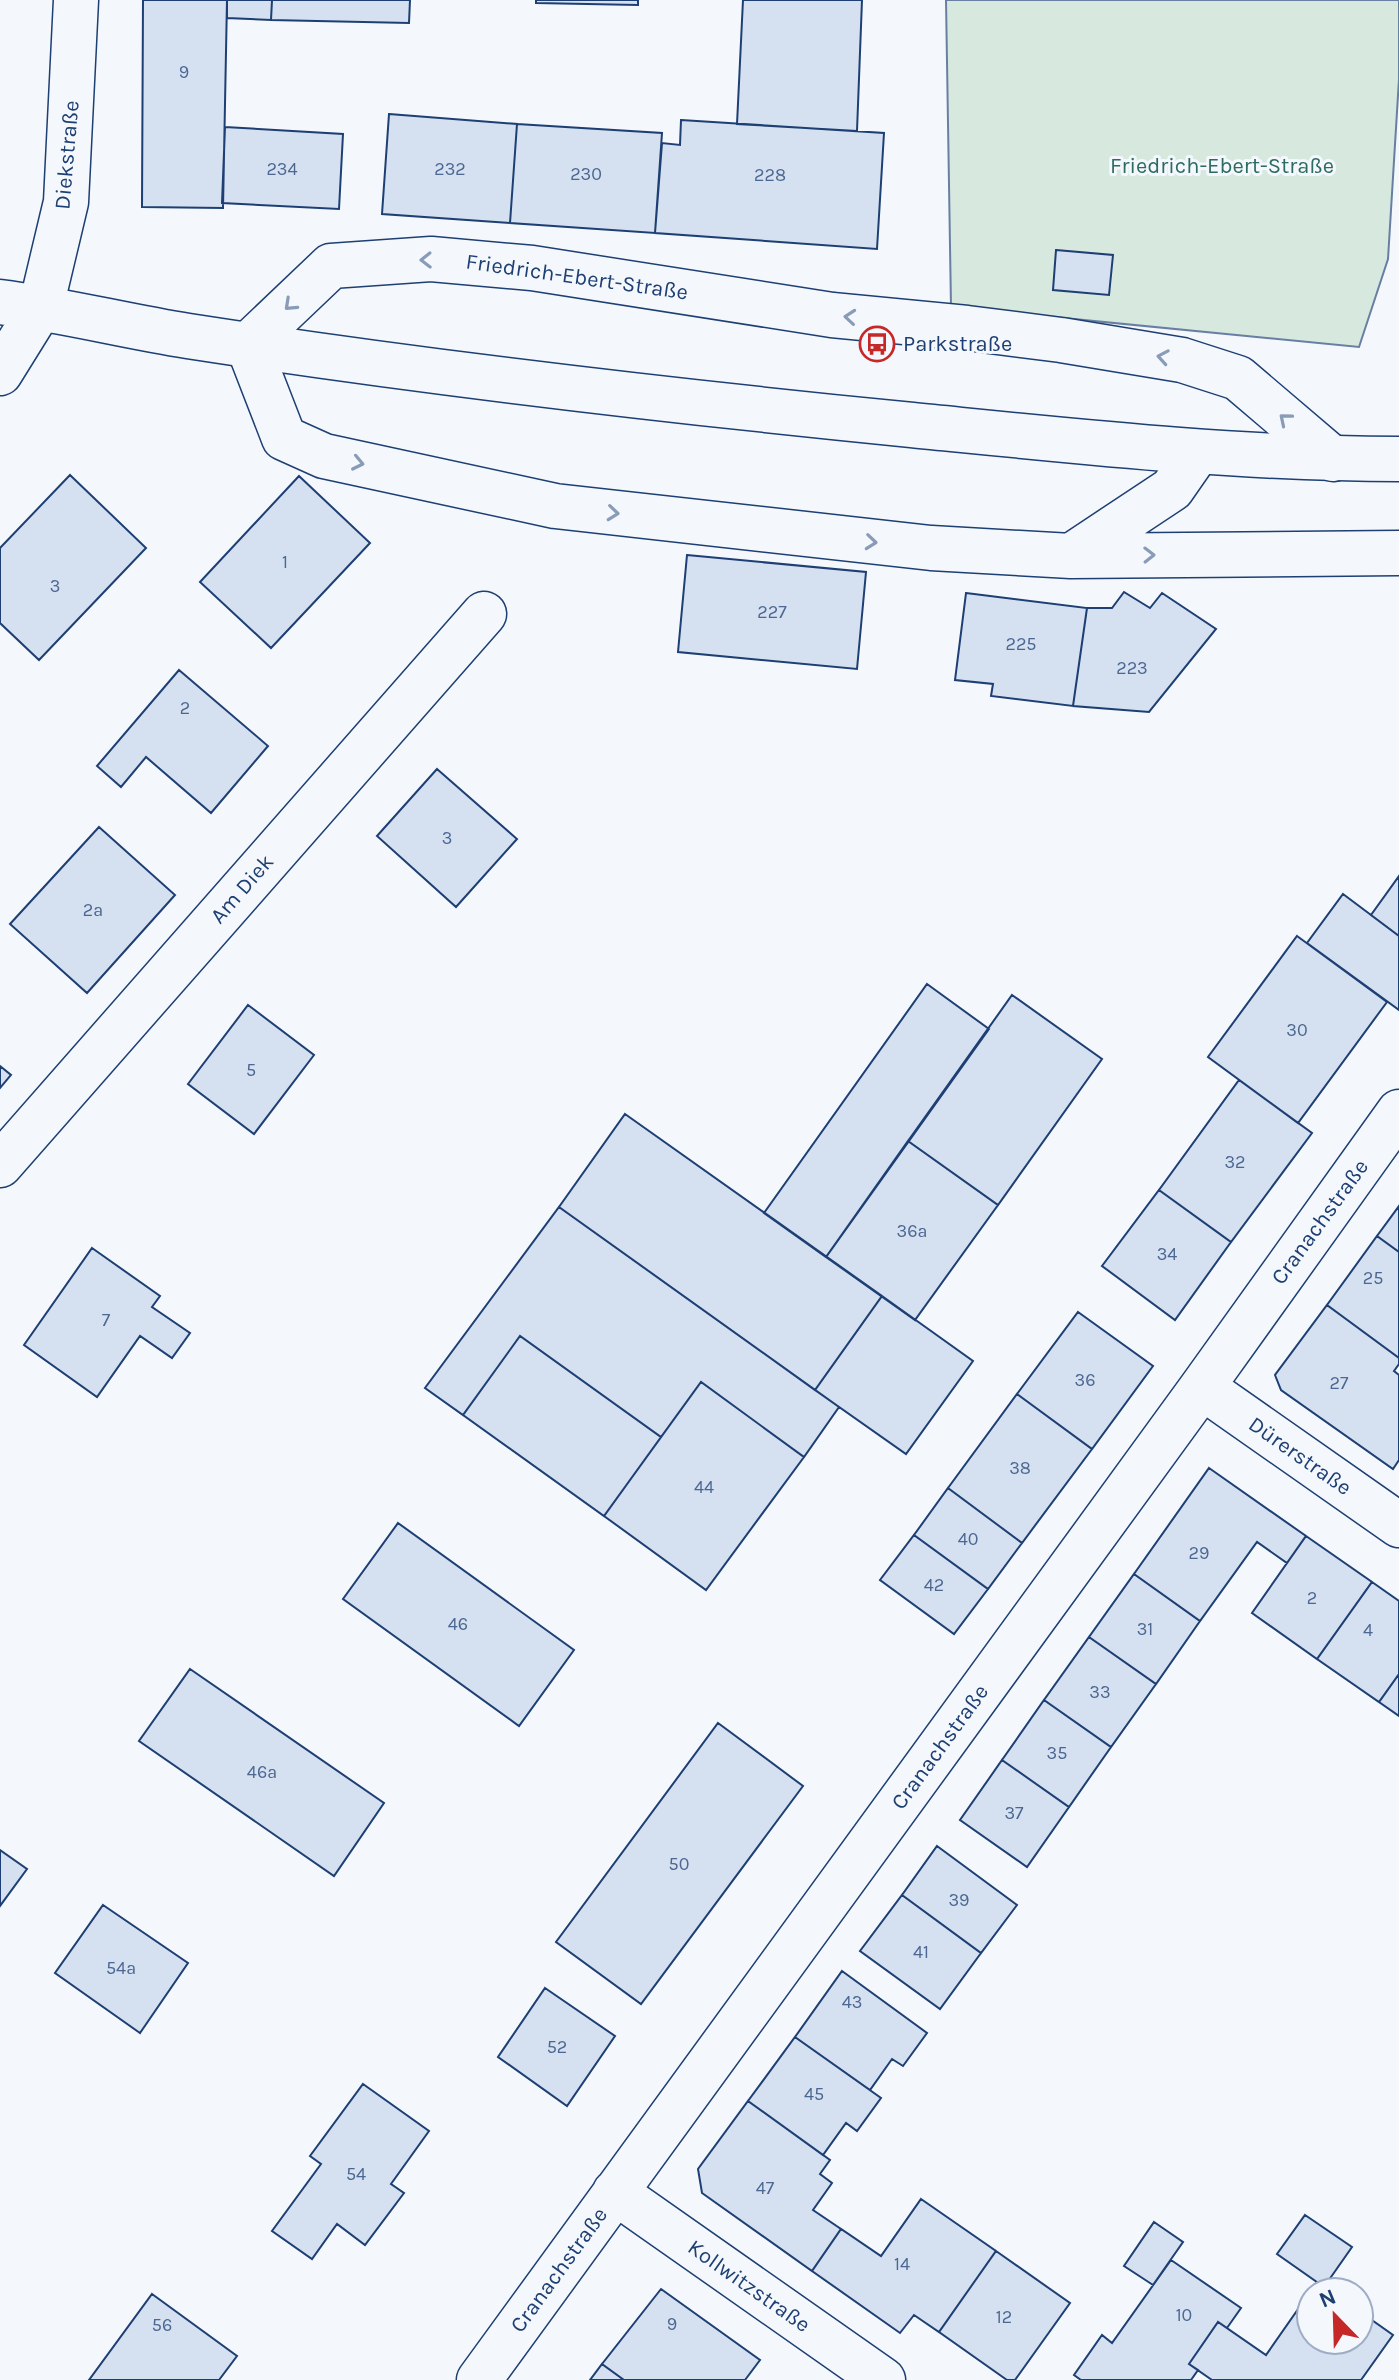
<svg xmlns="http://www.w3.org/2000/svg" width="1399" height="2380" font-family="Karla,sans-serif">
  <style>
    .green { fill: #d7e8df; stroke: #687fa3; stroke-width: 2 }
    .building { fill: #d5e0f0; stroke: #1d3f73; stroke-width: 2 }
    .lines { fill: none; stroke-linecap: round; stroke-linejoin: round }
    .street-casing { stroke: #1d3f73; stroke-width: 47 }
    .secondary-casing { stroke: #1d3f73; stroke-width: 47 }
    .street { stroke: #f4f7fb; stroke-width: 44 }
    .secondary { stroke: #f4f7fb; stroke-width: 44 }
    .oneway { stroke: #889bb7 }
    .labels { text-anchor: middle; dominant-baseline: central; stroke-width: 6; stroke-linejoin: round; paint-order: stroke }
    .number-label { font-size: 18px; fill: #4b6792 }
    .street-label { font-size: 22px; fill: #1d3f73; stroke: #f4f7fb }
    .park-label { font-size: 22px; fill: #2c6c60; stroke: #f4f7fb }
    .poi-label { font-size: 22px; fill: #1d3f73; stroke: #f4f7fb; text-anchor: start }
  </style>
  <rect width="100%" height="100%" fill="#f4f7fb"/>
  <path class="green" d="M946,0H1399V79L1388,259L1359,347L951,307Z"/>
  <path class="building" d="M143,0H227L223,208L142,207Z
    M227,0H272L271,20L227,18Z
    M272,0H410L409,23L271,20Z
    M536,0H638V5L536,3Z
    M743,0H862L857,131L737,124Z
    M389,114L517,124L510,223L382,214Z
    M681,120L884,133L877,249L655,233L662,143L680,145Z
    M517,124L662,133L655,233L510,223Z
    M225,127L343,134L339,209L222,203Z
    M1056,250L1113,255L1109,295L1053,290Z
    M70,475L146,548L39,660L0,623V548Z
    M299,476L370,543L271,648L200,582Z
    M687,555L866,572L857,669L678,652Z
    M1124,592L1150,608L1162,593L1216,629L1149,712L1073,706L1087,608H1112Z
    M966,593L1087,608L1073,706L991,696L993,684L955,680Z
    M179,670L268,746L211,813L146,757L121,787L97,766Z
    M437,769L517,839L456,907L377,836Z
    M99,827L175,895L87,993L10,924Z
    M1399,876V936L1371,915Z
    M1343,894L1399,936V1010L1307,943Z
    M1297,936L1387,1002L1298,1123L1208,1057Z
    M927,984L989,1029L826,1257L764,1213Z
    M1012,995L1102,1059L998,1205L908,1141Z
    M248,1005L314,1055L254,1134L188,1084Z
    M0,1066L11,1075L0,1088Z
    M1239,1080L1312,1133L1231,1242L1159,1190Z
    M625,1114L882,1296L815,1390L559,1207Z
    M908,1141L998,1205L915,1320L826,1257Z
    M1159,1190L1231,1242L1175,1320L1102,1266Z
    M1399,1206V1252L1377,1236Z
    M559,1207L839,1407L804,1457L701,1382L661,1437L520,1336L463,1415L425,1388Z
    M1377,1236L1399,1252V1358L1327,1305Z
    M92,1248L160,1296L152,1307L190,1333L172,1358L140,1336L97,1397L24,1345Z
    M882,1296L973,1361L906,1454L815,1390Z
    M1327,1305L1399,1358V1364L1394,1371L1399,1375V1460L1393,1469L1281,1390L1275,1375Z
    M1078,1312L1153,1366L1092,1449L1017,1394Z
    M520,1336L661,1437L604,1516L463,1415Z
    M701,1382L804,1457L706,1590L604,1516Z
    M1017,1394L1092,1449L1022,1543L948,1488Z
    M1209,1468L1306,1536L1287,1563L1257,1542L1200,1621L1134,1574Z
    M948,1488L1022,1543L988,1589L914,1535Z
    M398,1523L574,1650L519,1726L343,1599Z
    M914,1535L988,1589L954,1634L880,1580Z
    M1306,1536L1372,1582L1317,1659L1252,1613Z
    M1134,1574L1200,1621L1156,1684L1089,1637Z
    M1372,1582L1399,1601V1674L1379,1702L1317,1659Z
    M1089,1637L1156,1684L1111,1747L1044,1700Z
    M190,1669L384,1803L334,1876L139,1741Z
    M1399,1674V1716L1379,1702Z
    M1044,1700L1111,1747L1069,1807L1002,1760Z
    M718,1723L803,1786L641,2004L556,1942Z
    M1002,1760L1069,1807L1027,1867L960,1820Z
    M937,1846L1017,1905L981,1953L902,1895Z
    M0,1850L27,1869L0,1906Z
    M902,1895L981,1953L940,2009L860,1951Z
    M103,1905L188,1963L140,2033L55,1973Z
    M842,1971L927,2033L903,2066L892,2059L870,2090L795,2037Z
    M545,1988L615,2036L567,2106L498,2057Z
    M795,2037L881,2098L857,2131L846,2123L823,2155L748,2101Z
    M363,2084L429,2131L391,2184L404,2193L365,2245L337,2224L312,2259L272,2231L321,2164L310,2156Z
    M748,2101L830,2160L820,2174L832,2183L813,2210L841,2229L812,2271L702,2193L698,2169Z
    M921,2199L996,2251L939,2332L914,2315L900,2333L812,2271L841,2229L881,2256Z
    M1305,2215L1352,2247L1324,2287L1277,2254Z
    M1154,2222L1183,2242L1153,2285L1124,2266Z
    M996,2251L1070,2303L1015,2380H1007L939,2332Z
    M1171,2260L1241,2308L1227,2328L1218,2322L1189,2364L1198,2370L1191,2380H1081L1074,2375L1102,2335L1112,2343Z
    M1317,2282L1332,2292H1311V2340H1359V2311L1393,2335L1361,2380H1212L1189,2364L1218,2322L1266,2355Z
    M661,2289L760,2360L745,2380H624L602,2364Z
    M152,2294L237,2356L219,2380H89Z
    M602,2364L624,2380H590Z"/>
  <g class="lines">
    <g class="street-casing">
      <path id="street" d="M41,307L66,202L76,0
        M1333,459L1238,378L1182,360L1061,340L967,328L832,315L532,268L431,259L331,266L248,345L284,438L324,456L555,506L931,548L1071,556L1399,553
        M1071,556L1172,489L1197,453
        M0,1165L484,614
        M1202,1387L1399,1525
        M615,2192L883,2380
        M479,2380L1202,1387L1399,1112"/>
    </g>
    <g class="secondary-casing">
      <path id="secondary" d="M0,302C63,310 125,326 188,336C428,373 670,401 912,425C1074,441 1236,459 1399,459
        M0,373L41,307"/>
    </g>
    <use href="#street" class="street"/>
    <use href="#secondary" class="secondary"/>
  </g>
  <defs><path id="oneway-chevron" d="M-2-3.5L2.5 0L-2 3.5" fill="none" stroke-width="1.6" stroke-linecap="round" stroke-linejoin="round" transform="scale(2)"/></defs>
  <g class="oneway">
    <use href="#oneway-chevron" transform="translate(426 260) rotate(179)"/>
    <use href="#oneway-chevron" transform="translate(290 305) rotate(137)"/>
    <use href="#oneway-chevron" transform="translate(850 317) rotate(-175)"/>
    <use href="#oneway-chevron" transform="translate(1163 357) rotate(-170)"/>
    <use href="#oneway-chevron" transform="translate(1285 419) rotate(-140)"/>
    <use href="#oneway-chevron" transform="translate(358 463) rotate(12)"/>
    <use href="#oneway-chevron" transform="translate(613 513) rotate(6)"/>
    <use href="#oneway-chevron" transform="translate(871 542) rotate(6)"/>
    <use href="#oneway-chevron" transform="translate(1149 555) rotate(-1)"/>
  </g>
  <defs>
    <g id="bus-ring" transform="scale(1.8)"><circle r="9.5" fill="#f4f7fb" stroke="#c62828" stroke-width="1.5"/><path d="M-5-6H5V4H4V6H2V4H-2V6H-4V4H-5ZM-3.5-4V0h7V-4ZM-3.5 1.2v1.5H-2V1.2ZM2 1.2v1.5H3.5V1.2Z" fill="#c62828"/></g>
  </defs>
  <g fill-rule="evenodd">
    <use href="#bus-ring" x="877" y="344"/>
  </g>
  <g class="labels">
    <g class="number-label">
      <text x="184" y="72">9</text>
      <text x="282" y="169">234</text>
      <text x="450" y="169">232</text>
      <text x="586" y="174">230</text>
      <text x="770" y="175">228</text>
      <text x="285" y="562">1</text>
      <text x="55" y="586">3</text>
      <text x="772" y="612">227</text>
      <text x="1021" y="644">225</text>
      <text x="1132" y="668">223</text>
      <text x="185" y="708">2</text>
      <text x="447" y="838">3</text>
      <text x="93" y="910">2a</text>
      <text x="1297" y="1030">30</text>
      <text x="251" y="1070">5</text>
      <text x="1235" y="1162">32</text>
      <text x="912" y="1231">36a</text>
      <text x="1167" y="1254">34</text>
      <text x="1373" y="1278">25</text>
      <text x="106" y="1320">7</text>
      <text x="1085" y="1380">36</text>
      <text x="1339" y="1383">27</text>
      <text x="1020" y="1468">38</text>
      <text x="704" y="1487">44</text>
      <text x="968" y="1539">40</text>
      <text x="1199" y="1553">29</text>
      <text x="934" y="1585">42</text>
      <text x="1312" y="1598">2</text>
      <text x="458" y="1624">46</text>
      <text x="1145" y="1629">31</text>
      <text x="1368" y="1630">4</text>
      <text x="1100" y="1692">33</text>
      <text x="1057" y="1753">35</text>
      <text x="262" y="1772">46a</text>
      <text x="1014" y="1813">37</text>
      <text x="679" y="1864">50</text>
      <text x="959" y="1900">39</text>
      <text x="921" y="1952">41</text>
      <text x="121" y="1968">54a</text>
      <text x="852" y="2002">43</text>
      <text x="557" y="2047">52</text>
      <text x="814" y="2094">45</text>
      <text x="356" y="2174">54</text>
      <text x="765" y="2188">47</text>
      <text x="902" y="2264">14</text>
      <text x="1184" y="2315">10</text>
      <text x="1004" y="2317">12</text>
      <text x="672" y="2324">9</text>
      <text x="162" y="2325">56</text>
    </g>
    <g class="street-label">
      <text transform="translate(67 155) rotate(-85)">Diekstraße</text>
      <text transform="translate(577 277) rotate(8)">Friedrich-Ebert-Straße</text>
      <text transform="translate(242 889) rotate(-49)">Am Diek</text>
      <text transform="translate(1320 1222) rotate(-54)">Cranachstraße</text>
      <text transform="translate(1300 1456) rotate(35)">Dürerstraße</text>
      <text transform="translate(940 1747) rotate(-54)">Cranachstraße</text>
      <text transform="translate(559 2270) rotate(-54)">Cranachstraße</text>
      <text transform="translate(749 2286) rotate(35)">Kollwitzstraße</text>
    </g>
    <g class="park-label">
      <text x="1222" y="166">Friedrich-Ebert-Straße</text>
    </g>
    <g class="poi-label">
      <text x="903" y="344">Parkstraße</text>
    </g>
  </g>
  <g transform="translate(1335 2316) rotate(337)"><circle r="38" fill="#f4f7fb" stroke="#9eadc5" stroke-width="2"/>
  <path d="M0-6L14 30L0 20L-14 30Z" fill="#c62828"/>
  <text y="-12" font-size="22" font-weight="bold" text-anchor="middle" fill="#1d3f73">N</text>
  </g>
</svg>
